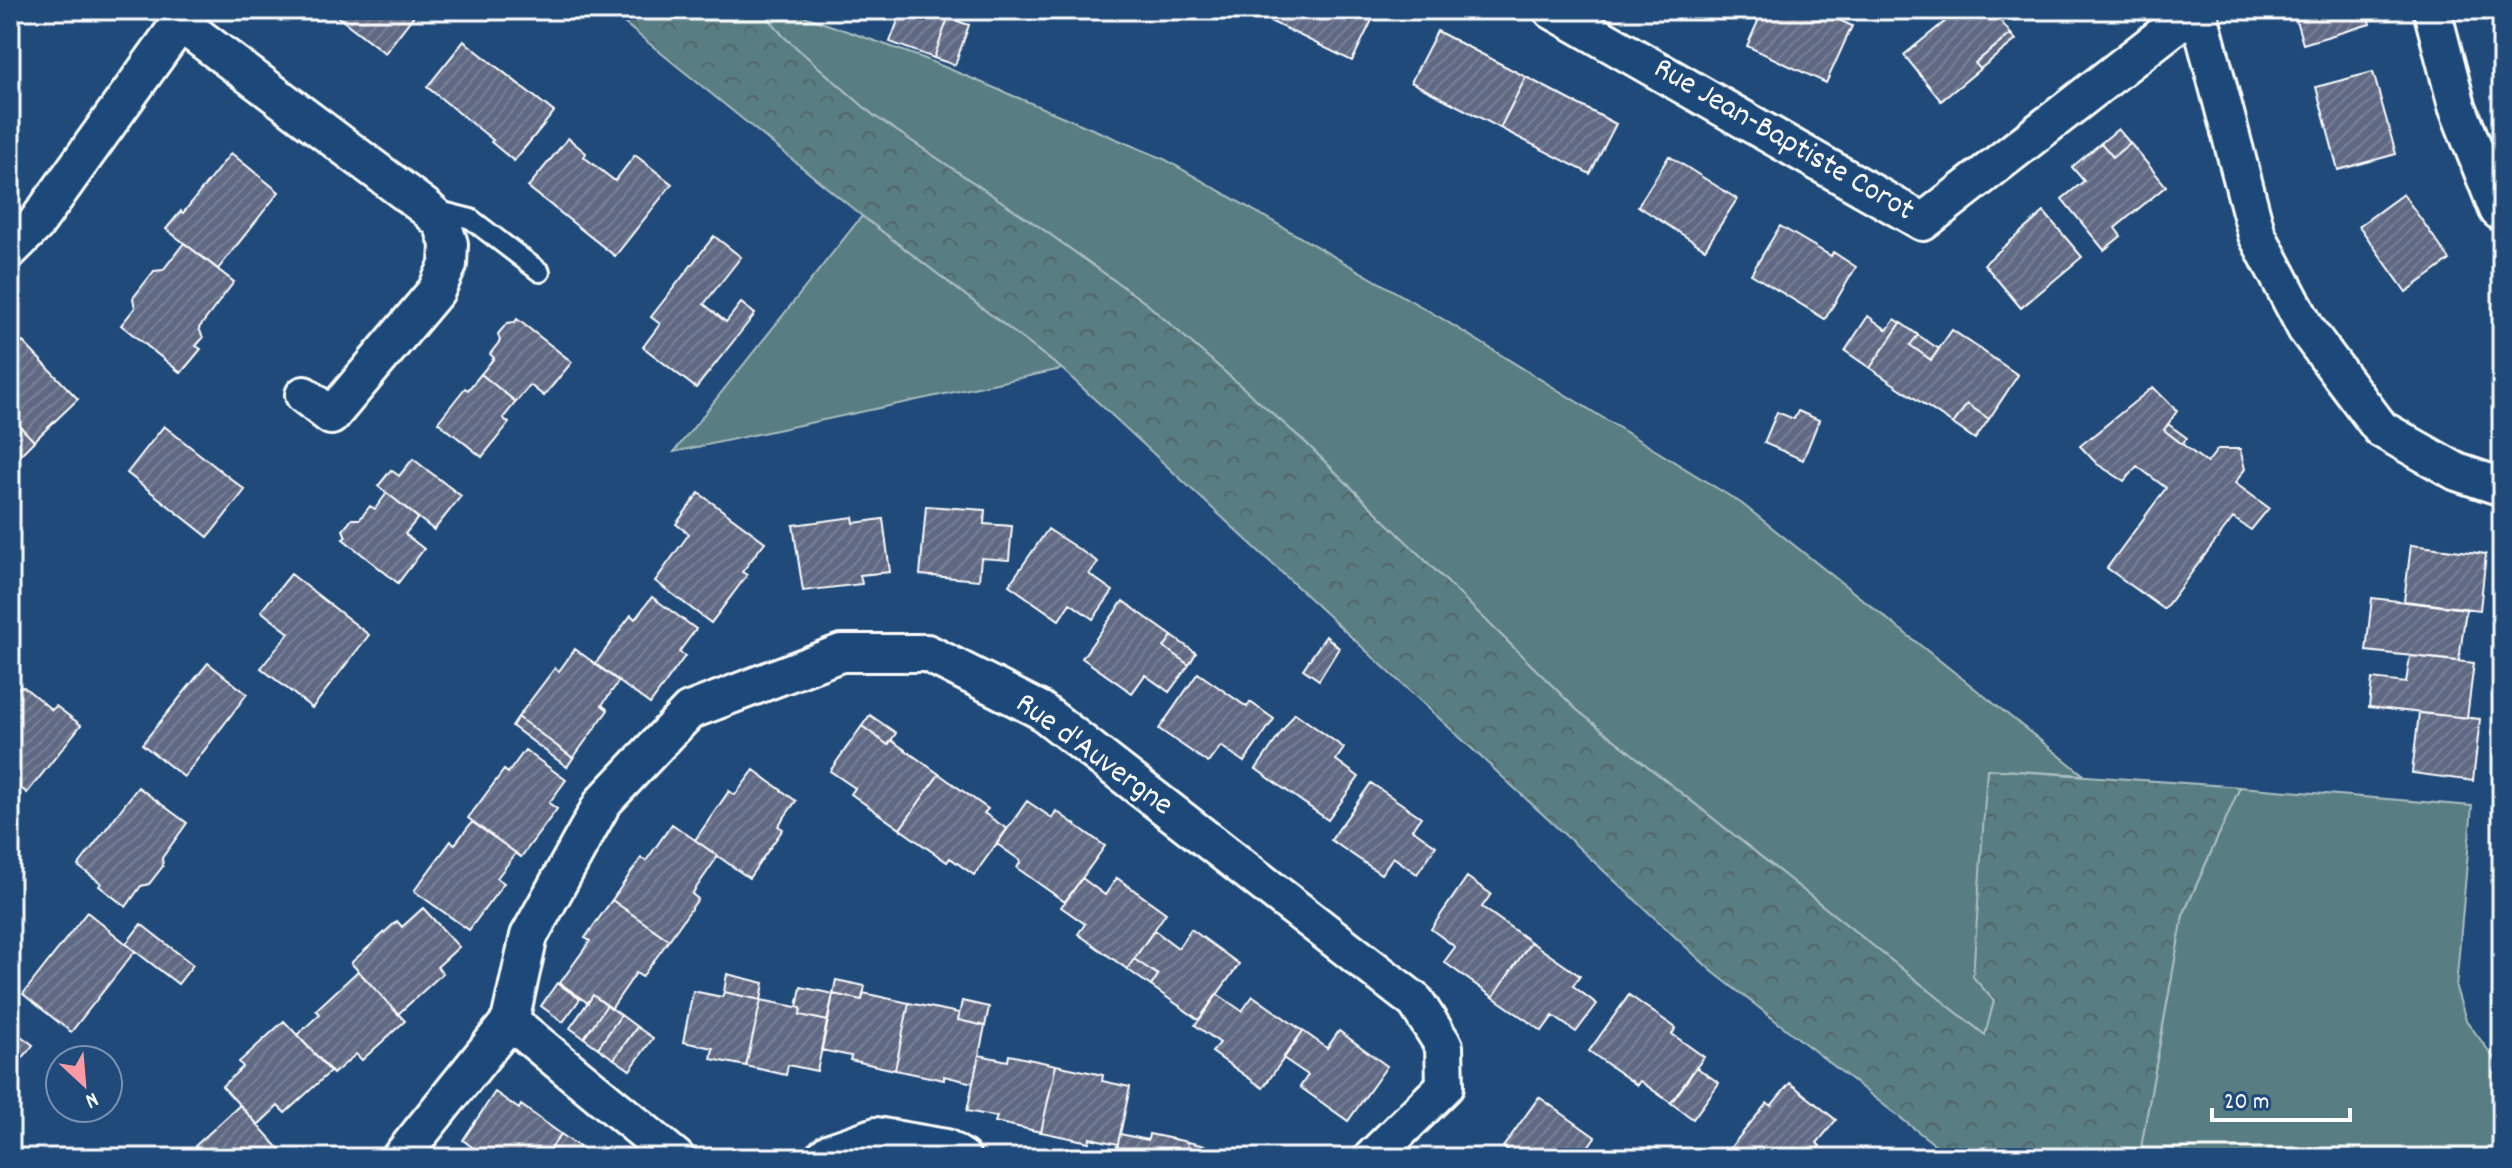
<svg xmlns="http://www.w3.org/2000/svg" width="2512" height="1168" font-family="Dekko,sans-serif">
  <style>
    .green { fill: #597e83; stroke: #acbec1; stroke-width: 2 }
    .forest { fill: url(#forest-crowns); stroke: #acbec1; stroke-width: 2 }
    .building { fill: url(#building-hatch); stroke: #fff; stroke-width: 2 }
    .lines { fill: none; stroke-linecap: round; stroke-linejoin: round }
    .lane-casing { stroke: #fff; stroke-width: 24 }
    .street-casing { stroke: #fff; stroke-width: 42 }
    .lane { stroke: #1f4a7a; stroke-width: 18 }
    .street { stroke: #1f4a7a; stroke-width: 36 }
    .labels { text-anchor: middle; dominant-baseline: central; stroke-width: 6; stroke-linejoin: round; paint-order: stroke }
    .street-label { font-size: 32px; fill: #fff; stroke: #1f4a7a }
  </style>
  <defs>
    <pattern id="forest-crowns" width="20" height="18" patternUnits="userSpaceOnUse" patternTransform="scale(2)"><rect width="20" height="18" fill="#597e83"/><path d="M2 6a3 3 0 1 1 6 0M12 15a3 3 0 1 1 6 0" fill="none" stroke="#526568"/></pattern>
    <pattern id="building-hatch" width="6" height="6" patternUnits="userSpaceOnUse" patternTransform="scale(2)"><rect width="6" height="6" fill="#606983"/><path d="M-1 1l2-2M0 6l6-6M5 7l2-2" fill="none" stroke="#788096"/></pattern>
  </defs>
  <rect width="100%" height="100%" fill="#1f4a7a"/>
  <filter id="ink" filterUnits="userSpaceOnUse"><feTurbulence type="fractalNoise" baseFrequency=".0125" numOctaves="2"/><feDisplacementMap in="SourceGraphic" scale="16" xChannelSelector="R" yChannelSelector="G"/><feConvolveMatrix kernelMatrix="1 2 1 2 8 2 1 2 1" color-interpolation-filters="sRGB"/></filter>
  <g filter="url(#ink)">
    <path class="green" d="M762,10H787L923,58L1164,159L1441,318L1741,503L2084,775L1987,769L1994,1001L1986,1036L1577,710L1305,442L1147,304L1041,228L873,115L783,36Z
      M862,216L1062,369L674,452Z
      M2240,787L2472,806L2456,988L2466,1020L2502,1069V1158H2156L2141,1147L2183,915Z"/>
    <path class="forest" d="M608,10H762L783,36L873,115L1041,228L1147,304L1305,442L1577,710L1985,1035L1994,1001L1973,977L1987,769L2240,787L2183,915L2141,1147L2156,1158H1952L1713,972L1062,369L862,216Z"/>
    <path class="building" d="M329,10H418L385,53Z
      M902,10H924L948,18L934,58L890,42Z
      M1273,10H1377L1352,61L1268,20Z
      M1763,10H1818L1852,26L1826,83L1747,46Z
      M1959,10H1992L2011,34L1975,63L1980,69L1941,101L1904,55Z
      M2293,10H2366L2370,24L2303,44Z
      M948,18L969,25L955,65L934,58Z
      M1437,31L1526,77L1500,128L1411,82Z
      M2011,34L2016,40L1980,69L1975,63Z
      M464,41L554,112L514,161L491,142L493,140L427,87Z
      M2373,72L2396,154L2338,170L2316,87Z
      M1526,77L1616,124L1590,174L1500,128Z
      M2118,129L2130,143L2113,157L2101,143Z
      M568,138L586,153L584,157L615,181L635,155L672,184L615,256L528,187Z
      M2101,143L2113,157L2130,143L2166,186L2115,228L2121,236L2104,250L2062,199L2084,181L2072,167Z
      M231,153L279,192L218,269L166,229L181,211L183,213Z
      M1669,156L1737,199L1705,249L1638,206Z
      M2403,194L2450,260L2406,292L2359,226Z
      M2044,212L2082,257L2021,308L1984,264Z
      M1780,226L1831,256L1833,252L1856,267L1825,319L1751,274Z
      M714,236L741,257L704,304L726,322L741,303L755,314L696,388L643,347L660,324L651,317Z
      M184,243L234,282L199,328L203,338L196,346L201,349L181,373L121,325L135,308L133,298L154,271L163,270Z
      M1868,316L1887,330L1895,319L1901,323L1870,368L1845,351Z
      M517,319L572,362L544,396L530,385L516,402L481,374L494,358L490,354L500,341L498,334L507,323L515,322Z
      M1901,323L1918,335L1910,345L1931,360L1952,330L2018,375L1989,419L1967,404L1953,424L1870,368Z
      M1918,335L1939,349L1931,360L1910,345Z
      M23,342L78,399L34,441L10,416V381L18,375L10,366V354Z
      M481,374L516,402L503,418L509,423L482,457L438,422L465,388L468,390Z
      M2153,387L2177,411L2164,430L2207,463L2218,449H2240L2245,469L2235,483L2269,508L2251,530L2233,518L2164,609L2107,568L2166,488L2137,466L2124,481L2097,464L2080,446Z
      M1967,404L1989,419L1975,439L1953,424Z
      M1798,411L1819,420L1803,460L1764,443L1777,412L1794,419Z
      M10,416L34,441L10,465Z
      M2168,424L2187,438L2182,444L2164,430Z
      M164,426L245,490L208,537L127,473Z
      M413,459L461,496L434,530L378,486L391,470L399,476Z
      M387,493L418,518L405,534L424,549L398,583L343,539L346,537L343,530L352,519H360L370,506L375,509Z
      M699,493L765,542L742,572L747,575L711,623L655,581L689,534L676,524Z
      M926,506L985,510L984,524L1012,526L1009,560L981,558L979,580L920,575Z
      M853,517L854,523L883,519L890,572L860,575L862,584L803,591L793,525Z
      M1048,529L1098,562L1089,574L1113,591L1093,619L1070,603L1059,620L1009,585Z
      M2411,545L2486,554L2480,610L2404,601Z
      M291,574L369,635L312,708L261,668L289,633L261,611Z
      M652,597L696,629L679,652L685,656L650,704L595,664L631,615L635,619Z
      M2372,598L2466,609L2459,661L2366,651Z
      M1123,601L1172,636L1164,647L1189,665L1169,692L1145,675L1132,693L1082,658Z
      M1172,636L1196,653L1189,665L1164,647Z
      M1326,636L1339,648L1319,680L1303,669Z
      M575,649L619,681L602,705L608,710L573,758L518,717L555,668L559,671Z
      M2410,656L2474,663L2467,718L2369,707L2372,679L2406,683Z
      M208,663L247,694L184,777L142,744Z
      M1198,673L1247,707L1250,702L1274,719L1244,762L1221,746L1208,763L1159,729Z
      M24,687L52,710L56,706L81,725L27,793L10,779V688Z
      M1295,713L1344,748L1336,760L1359,777L1328,820L1256,769Z
      M2419,713L2480,719L2473,781L2412,773Z
      M870,715L896,733L888,745L862,726Z
      M518,717L573,758L567,767L512,726Z
      M862,726L888,745L891,740L939,774L900,829L851,794L855,788L830,771Z
      M525,750L566,780L549,803L557,809L521,857L468,818L504,770L508,773Z
      M754,770L796,801L778,826L783,829L749,878L695,840L729,791L735,795Z
      M939,774L988,809L984,813L1007,829L974,875L950,858L947,862L900,829Z
      M1371,783L1421,817L1412,829L1436,846L1417,874L1393,857L1381,874L1331,840Z
      M138,787L187,823L162,858L163,866L149,884L141,886L126,907L99,886L101,883L78,866Z
      M1027,801L1052,818L1056,811L1105,846L1065,902L1017,868L1021,861L997,844Z
      M472,822L516,853L497,878L504,883L469,930L414,891L451,841L455,844Z
      M672,824L718,856L692,894L698,899L669,940L612,900L641,858L646,861Z
      M1467,877L1491,894L1482,907L1531,942L1493,997L1444,962L1455,947L1431,929Z
      M1082,878L1105,895L1117,878L1166,913L1127,969L1078,934L1085,924L1061,907Z
      M612,900L669,940L642,977L636,973L611,1009L593,995L588,1003L560,983L590,941L585,938Z
      M423,908L459,947L437,967L443,973L398,1014L351,963L397,921L402,927Z
      M87,912L135,951L71,1032L23,994Z
      M141,924L193,965L178,984L126,944Z
      M1191,929L1239,964L1199,1020L1151,986L1158,975L1134,959L1154,930L1178,948Z
      M1531,942L1580,976L1573,986L1597,1004L1576,1032L1553,1016L1542,1031L1493,997Z
      M1134,959L1158,975L1151,986L1127,969Z
      M358,971L405,1021L362,1060L356,1054L333,1074L297,1035L320,1014L316,1010Z
      M727,974L764,983L761,1000L724,992Z
      M836,980L865,986L862,1000L833,994Z
      M557,983L580,999L563,1022L541,1006Z
      M801,987L833,994L828,1021L800,1015L801,1008L797,1007Z
      M693,991L722,997L724,992L761,1000L746,1066L711,1059L713,1048L683,1042Z
      M863,993L909,1003L895,1070L850,1060L851,1056L821,1050L833,994L862,1000Z
      M1217,994L1242,1011L1253,996L1303,1031L1263,1088L1212,1052L1220,1043L1195,1025Z
      M593,995L607,1005L584,1038L570,1028Z
      M1629,995L1676,1028L1672,1034L1704,1057L1671,1103L1640,1081L1637,1085L1589,1051Z
      M761,1000L801,1008L800,1015L828,1021L817,1071L788,1065L786,1075L746,1066Z
      M962,1001L989,1007L985,1026L958,1020Z
      M909,1003L959,1013L958,1020L985,1026L973,1083L944,1076V1080L895,1070Z
      M607,1005L621,1015L598,1048L584,1038Z
      M621,1015L637,1027L614,1059L598,1048Z
      M284,1021L331,1071L285,1113L278,1106L258,1125L222,1086L243,1067L239,1062Z
      M637,1027L653,1038L630,1070L614,1059Z
      M10,1028L33,1045L10,1074Z
      M1303,1031L1327,1048L1339,1031L1387,1066L1348,1121L1300,1087L1308,1075L1283,1058Z
      M979,1055L1008,1061L1009,1055L1056,1065L1041,1132L995,1122L997,1117L967,1111Z
      M1056,1065L1103,1075L1102,1081L1130,1087L1118,1144L1090,1138L1089,1142L1041,1132Z
      M1696,1067L1719,1083L1693,1119L1671,1103Z
      M1790,1083L1836,1120L1817,1143L1820,1146L1810,1158H1742L1730,1148L1767,1103L1771,1106Z
      M495,1092L519,1109L521,1105L561,1134L544,1158H486L463,1140Z
      M1539,1097L1595,1137L1580,1158H1503L1508,1151L1503,1147Z
      M240,1105L285,1155L283,1158H192L199,1151L195,1146Z
      M561,1134L595,1158H544Z
      M1120,1134L1148,1140L1149,1134L1188,1142L1185,1158H1115Z
      M1188,1142L1227,1151L1225,1157L1229,1158H1185Z
      M1730,1148L1742,1158H1722Z"/>
    <g class="lines">
      <g class="lane-casing">
        <path id="lane" d="M435,210L471,219L540,272"/>
      </g>
      <g class="street-casing">
        <path id="street" d="M1552,10L1923,222L2195,10
          M2198,10L2257,235L2306,329L2381,429L2457,472L2502,487
          M2432,10L2457,106L2498,210L2502,213
          M180,23L426,208L442,223L449,244L448,265L436,291L331,416L304,395
          M10,250L35,225L180,23L186,10
          M510,1021L676,1158
          M400,1158L510,1021L529,936L603,802L689,711L841,653H927L1040,710L1416,1002L1444,1046L1445,1086L1372,1158
          M823,1158L830,1152L876,1136L946,1148L962,1158"/>
      </g>
      <use href="#lane" class="lane"/>
      <use href="#street" class="street"/>
    </g>
  </g>
  <g class="labels">
    <g class="street-label">
      <text transform="translate(1783 141) rotate(30)">Rue Jean-Baptiste Corot</text>
      <text transform="translate(1093 756) rotate(36)">Rue d'Auvergne</text>
    </g>
  </g>
  <rect width="2512" height="1168" fill="none" stroke="#1f4a7a" stroke-width="40"/>
  <rect x="20" y="20" width="2472" height="1128" fill="none" stroke="#fff" stroke-width="3" filter="url(#ink)"/>
  <g transform="translate(84 1084) rotate(154)"><circle r="38" fill="#1f4a7a" stroke="#7992af" stroke-width="2"/>
  <path d="M0-6L14 30L0 20L-14 30Z" fill="#ff9aa2"/>
  <text y="-12" font-size="22" font-weight="bold" text-anchor="middle" fill="#ffffff">N</text>
  </g>
  <path d="M2212 1108v12h138v-12" fill="none" stroke="#ffffff" stroke-width="4"/>
  <text x="2224" y="1108" font-size="24" fill="#ffffff" stroke="#1f4a7a" stroke-width="6" paint-order="stroke">20 m</text>
</svg>
